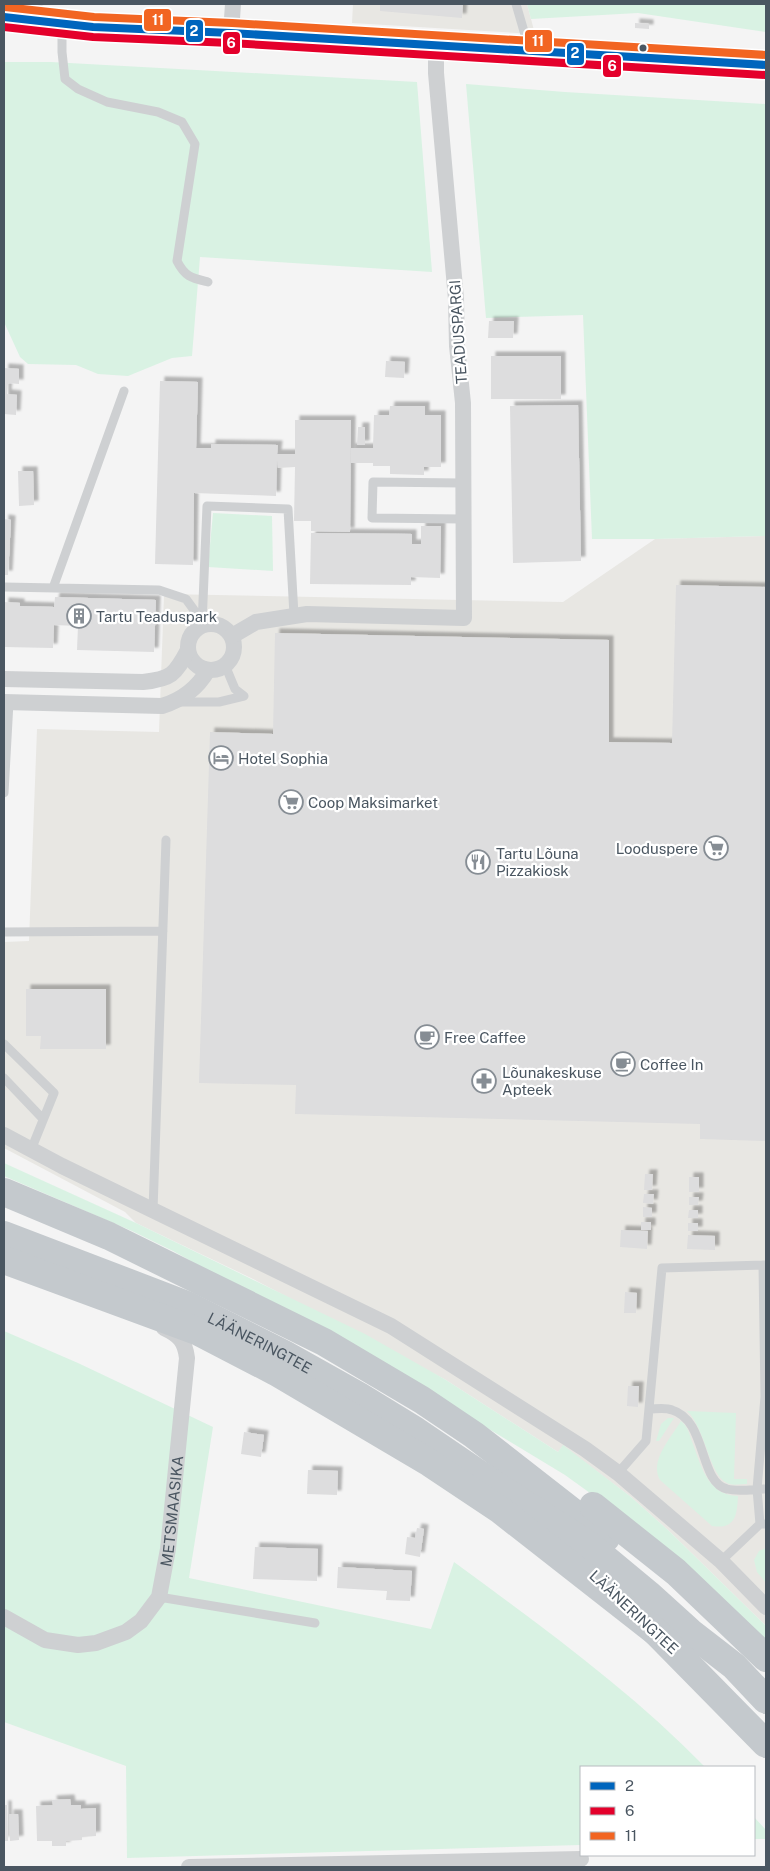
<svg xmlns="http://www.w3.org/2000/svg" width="770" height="1871" font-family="'Public Sans',sans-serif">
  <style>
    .commercial { fill: #e8e7e3 }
    .green { fill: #d9f2e3 }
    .building { fill: #ddddde; filter: url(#shadow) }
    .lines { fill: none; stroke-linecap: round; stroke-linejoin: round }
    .service { stroke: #ced0d2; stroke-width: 9 }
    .minor { stroke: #ced0d2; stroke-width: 16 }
    .trunk { stroke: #c4c9cd; stroke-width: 28 }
    .bus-1-casing { stroke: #fff; stroke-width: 11 }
    .bus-2-casing { stroke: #fff; stroke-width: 11 }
    .bus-3-casing { stroke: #fff; stroke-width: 11 }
    .bus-1 { stroke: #0065bd; stroke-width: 8 }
    .bus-2 { stroke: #e4002b; stroke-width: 8 }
    .bus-3 { stroke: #f26522; stroke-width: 8 }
    .bus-dot { fill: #4a5661; stroke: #fff; stroke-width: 2 }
    .labels { text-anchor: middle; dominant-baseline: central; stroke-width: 4.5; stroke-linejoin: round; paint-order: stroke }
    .street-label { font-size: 15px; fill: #4a5661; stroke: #fff }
    .poi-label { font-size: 15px; fill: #4a5661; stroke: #fff; text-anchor: start }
    .line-badge { stroke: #fff; stroke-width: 2 }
    .badge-label { font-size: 14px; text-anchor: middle; font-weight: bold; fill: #fff }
  </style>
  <defs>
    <filter id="shadow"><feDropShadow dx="4.5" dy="-4.5" stdDeviation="1" flood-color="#0004"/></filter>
  </defs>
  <rect width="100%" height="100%" fill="#f4f4f4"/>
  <path class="commercial" d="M353,4H527L535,34L352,23Z
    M766,536V1626L668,1530L631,1497L563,1446L558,1452L446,1380L251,1278L136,1223L125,1212L4,1148V942L29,941L37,729L159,732L164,594L563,602L655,539Z"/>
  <path class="green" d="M527,4H766V32L638,13L531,19Z
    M4,62H51L417,82L432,272L200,257L192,356L172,358L128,376L98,374L76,365L28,364L20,357L4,322Z
    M466,84L565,92L766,104V536L655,539H592L583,315L486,318Z
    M213,513L272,516L273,571L208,567Z
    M4,1163L136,1223L365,1334L446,1380L558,1452L563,1445L631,1497L668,1530L766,1626V1645L608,1506L565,1475L431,1394L173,1251L132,1231L4,1176Z
    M4,1331L78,1363L213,1427L189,1578L431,1629L454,1562C541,1626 630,1690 705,1767H581V1845L127,1858L126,1766L4,1722Z
    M687,1411L736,1413L734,1479H747V1484C741,1484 732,1486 727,1483C709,1475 705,1427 687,1411Z
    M668,1418H674L659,1441H656L661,1424Z
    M681,1421C687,1426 689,1432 691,1439C701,1464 706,1495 738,1496C737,1514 736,1530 712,1526L660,1480C649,1461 671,1438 681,1421Z
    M766,1548V1583L757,1572L754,1560L759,1551Z
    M754,1817L766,1830V1839H754Z"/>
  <path class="building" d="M380,4H463L462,18L380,11Z
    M635,23L649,24V29L635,28Z
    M489,321H514L513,338H488Z
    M491,356H561V399H491Z
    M386,361L405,362L404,378L385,377Z
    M4,368L19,369V384L8,383L7,394L17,395L16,415L4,414Z
    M160,381L198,382L196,448H211V444L278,445L277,454H295V420H351L350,532L311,531V521H294L295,467L278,468L277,460L276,496L194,493L193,565L155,564Z
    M578,405L581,561L513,563L510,406Z
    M390,406H425V415H441V467H424V475L390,474V466H373V463H351V448H373L374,415H389Z
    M358,427H365V445H357Z
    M18,471H33L34,505L19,506Z
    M4,519L11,520L8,575H4Z
    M421,526H441L440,578L411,577V585L310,584L311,533L412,534V544H421Z
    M676,585L766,587V1141L700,1139V1124L295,1114L296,1085L199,1083L210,732L273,734L275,633L609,640V742L672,743Z
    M55,597L156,600L154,652L77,650L78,626L54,625L53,648L4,647V602L20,603V606L54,607Z
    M26,989H106V1049H40L41,1036H26Z
    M645,1174H653L652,1190H644Z
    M689,1177H699V1192H689Z
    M644,1194H654L653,1204L643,1203Z
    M689,1197H699L698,1205H689Z
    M643,1207L652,1208V1217H643Z
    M689,1210H698V1218H688Z
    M641,1222H651V1230H641Z
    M688,1223H698V1231H688Z
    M621,1230L648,1231L647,1249L620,1247Z
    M688,1235L715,1236V1250L687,1249Z
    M625,1292L637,1293L636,1313H624Z
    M628,1386H639L638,1407L627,1406Z
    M244,1432L264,1435L261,1457L241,1454Z
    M308,1470L338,1471L337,1495L307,1494Z
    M417,1528L424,1529L420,1557L405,1554L407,1537L415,1538Z
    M255,1547L318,1549L317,1581L253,1579Z
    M338,1567L412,1571L410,1601L386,1600L387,1591L337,1588Z
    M70,1799L71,1805H81V1809L96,1808V1836L82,1837V1840L66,1841V1846H52V1841H37L36,1806L53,1805L52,1800Z
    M4,1805H7L8,1841H4Z
    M9,1814H18L19,1840L10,1841Z"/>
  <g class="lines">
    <path class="service" d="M516,4L530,52
      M62,24V52L65,79L78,89L107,102L158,112L182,122L195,144L177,261C185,277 192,278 208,282
      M462,483L373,482L372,518L462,519
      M4,587L159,590L186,599L194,610L197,628
      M53,588L124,391
      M202,625L207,506L288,509L294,615
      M225,665L235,689L244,696
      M178,702H219L244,696
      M4,793L9,702
      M4,932L163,931
      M4,1044L54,1093L31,1150
      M4,1078L43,1119
      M153,1210L166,840
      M649,1409C656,1409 665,1407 672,1410C707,1420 699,1483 727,1489C739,1492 754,1489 766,1489
      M618,1473L646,1441L662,1268L766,1265
      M760,1524L757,1489L765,1397L763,1265
      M721,1561L760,1524H766
      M159,1597L315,1623"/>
    <g class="minor">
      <path d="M20,4L53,19"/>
      <path d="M4,17L93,27L231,33L766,65"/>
      <path d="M231,33L233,4"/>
      <circle cx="211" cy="647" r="23"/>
      <path d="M232,636L256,622L307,614L464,618L463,403L457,346L456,299L436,73V47"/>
      <path d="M4,679L143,682C171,679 175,675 188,650"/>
      <path d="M4,702L162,706C182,700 197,689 208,670"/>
      <path d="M4,1135L62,1166L391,1326L585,1449L618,1473L721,1561L766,1607"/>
      <path id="s1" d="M4,1617L45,1640L78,1645L96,1643L126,1632L141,1621L159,1597L168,1549L187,1358C185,1341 179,1335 164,1328"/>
      <path d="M189,1867L581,1859"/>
    </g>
    <g class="trunk">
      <path d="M4,1192L109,1236L324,1342L422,1400L474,1435L606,1538"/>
      <path id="s2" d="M4,1235L187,1305L284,1354L359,1396L416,1431L497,1486L589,1545L648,1594L690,1632L734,1666L766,1700"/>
      <path d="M4,1260L197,1331L276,1372L430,1463L499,1509L665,1639"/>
      <path d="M593,1506L676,1572L766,1658"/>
      <path d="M651,1627L766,1744"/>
    </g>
    <g class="bus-1-casing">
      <path id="bus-1" d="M4,17L93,27L231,33L766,65"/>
    </g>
    <g class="bus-2-casing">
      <path id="bus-2" d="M4,27L93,37L230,43L765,75"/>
    </g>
    <g class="bus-3-casing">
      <path id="bus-3" d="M5,7L94,17L232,23L766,55"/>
    </g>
    <use href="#bus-1" class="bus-1"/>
    <use href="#bus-2" class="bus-2"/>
    <use href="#bus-3" class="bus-3"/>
  </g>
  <defs>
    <g id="building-ring" transform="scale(1.25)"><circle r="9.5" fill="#fff" stroke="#868d94" stroke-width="1.5"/><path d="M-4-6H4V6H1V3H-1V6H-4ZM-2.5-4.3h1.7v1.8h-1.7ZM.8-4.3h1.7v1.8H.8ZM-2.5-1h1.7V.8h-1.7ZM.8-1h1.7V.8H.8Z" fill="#868d94"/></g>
    <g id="hotel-ring" transform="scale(1.25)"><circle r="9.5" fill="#fff" stroke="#868d94" stroke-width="1.5"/><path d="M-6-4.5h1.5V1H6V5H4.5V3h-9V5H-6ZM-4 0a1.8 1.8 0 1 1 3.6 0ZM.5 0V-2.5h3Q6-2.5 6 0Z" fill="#868d94"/></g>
    <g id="supermarket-ring" transform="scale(1.25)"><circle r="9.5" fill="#fff" stroke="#868d94" stroke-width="1.5"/><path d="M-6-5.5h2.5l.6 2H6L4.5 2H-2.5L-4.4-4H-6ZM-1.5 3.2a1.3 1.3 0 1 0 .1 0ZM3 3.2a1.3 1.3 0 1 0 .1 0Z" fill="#868d94"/></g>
    <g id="restaurant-ring" transform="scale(1.25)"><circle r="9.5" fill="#fff" stroke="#868d94" stroke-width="1.5"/><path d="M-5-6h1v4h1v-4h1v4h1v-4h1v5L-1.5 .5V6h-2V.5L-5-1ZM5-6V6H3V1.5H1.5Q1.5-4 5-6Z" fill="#868d94"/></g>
    <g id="cafe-ring" transform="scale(1.25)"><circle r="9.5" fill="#fff" stroke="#868d94" stroke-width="1.5"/><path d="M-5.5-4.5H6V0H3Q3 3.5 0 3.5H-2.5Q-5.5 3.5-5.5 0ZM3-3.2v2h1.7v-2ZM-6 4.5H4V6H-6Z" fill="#868d94"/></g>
    <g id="pharmacy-ring" transform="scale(1.25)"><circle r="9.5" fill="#fff" stroke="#868d94" stroke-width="1.5"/><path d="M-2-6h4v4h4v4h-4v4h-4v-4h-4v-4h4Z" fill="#868d94"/></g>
  </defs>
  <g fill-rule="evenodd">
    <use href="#building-ring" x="79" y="616"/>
    <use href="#hotel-ring" x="221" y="758"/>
    <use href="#supermarket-ring" x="291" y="802"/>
    <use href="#supermarket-ring" x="716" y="848"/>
    <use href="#restaurant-ring" x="478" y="862"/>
    <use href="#cafe-ring" x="427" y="1037"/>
    <use href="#cafe-ring" x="623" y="1064"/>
    <use href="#pharmacy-ring" x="484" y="1081"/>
  </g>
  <circle class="bus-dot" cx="643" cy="48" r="4.5"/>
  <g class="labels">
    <g class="street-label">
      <text transform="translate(458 332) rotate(-94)">TEADUSPARGI</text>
      <text stroke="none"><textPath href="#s2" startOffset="278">LÄÄNERINGTEE</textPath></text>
      <text stroke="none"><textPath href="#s1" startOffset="266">METSMAASIKA</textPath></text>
      <text transform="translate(634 1612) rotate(43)">LÄÄNERINGTEE</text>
    </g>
    <g class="poi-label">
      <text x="96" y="616">Tartu Teaduspark</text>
      <text x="238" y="758">Hotel Sophia</text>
      <text x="308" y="802">Coop Maksimarket</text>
      <text x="698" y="848" text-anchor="end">Looduspere</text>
      <text x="496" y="853">Tartu Lõuna<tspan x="496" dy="17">Pizzakiosk</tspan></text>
      <text x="444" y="1037">Free Caffee</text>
      <text x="640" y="1064">Coffee In</text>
      <text x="502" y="1072">Lõunakeskuse<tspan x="502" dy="17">Apteek</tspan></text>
    </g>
  </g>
  <g class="line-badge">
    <rect x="143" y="8" width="29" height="24" rx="5" fill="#f26522"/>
    <rect x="185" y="19" width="19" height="24" rx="5" fill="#0065bd"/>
    <rect x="524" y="29" width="29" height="24" rx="5" fill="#f26522"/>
    <rect x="222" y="31" width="19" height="24" rx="5" fill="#e4002b"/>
    <rect x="566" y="42" width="19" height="24" rx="5" fill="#0065bd"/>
    <rect x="602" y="54" width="20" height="24" rx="5" fill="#e4002b"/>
  </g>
  <g class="badge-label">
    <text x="158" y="25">11</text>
    <text x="194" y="36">2</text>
    <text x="538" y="46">11</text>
    <text x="231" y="48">6</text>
    <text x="575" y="58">2</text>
    <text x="612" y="71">6</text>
  </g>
  <rect width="770" height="1871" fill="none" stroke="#4a5661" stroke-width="10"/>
  <rect x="580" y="1766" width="175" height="90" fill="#ffffff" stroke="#b7bbc0"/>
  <rect x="590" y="1782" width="25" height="8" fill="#0065bd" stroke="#b7bbc0"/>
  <text x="625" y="1791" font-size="15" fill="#4a5661">2</text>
  <rect x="590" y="1807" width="25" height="8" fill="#e4002b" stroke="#b7bbc0"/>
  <text x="625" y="1816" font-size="15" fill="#4a5661">6</text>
  <rect x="590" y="1832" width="25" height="8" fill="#f26522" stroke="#b7bbc0"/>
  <text x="625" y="1841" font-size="15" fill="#4a5661">11</text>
</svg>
